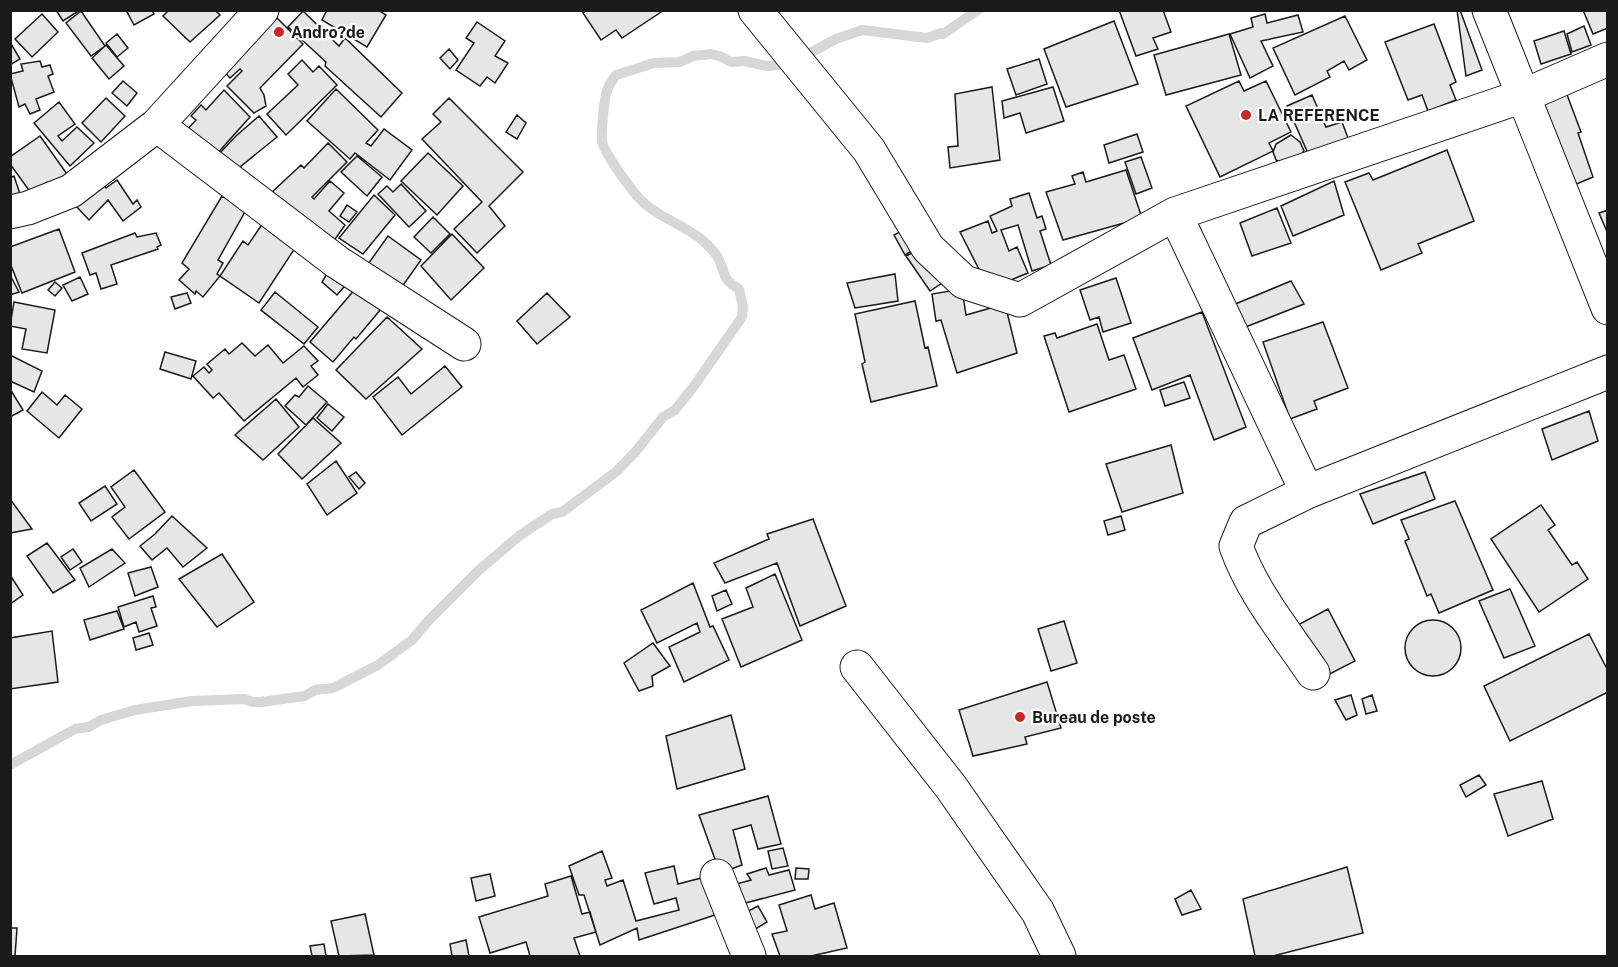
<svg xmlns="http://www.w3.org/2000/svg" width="1618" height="967" font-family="'Public Sans',sans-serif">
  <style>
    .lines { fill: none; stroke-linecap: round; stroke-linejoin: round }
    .stream { stroke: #d7d7d7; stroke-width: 10 }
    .building { fill: #e6e6e6; stroke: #1a1a1a; stroke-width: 1.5 }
    .minor-casing { stroke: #1a1a1a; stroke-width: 35 }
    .minor { stroke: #fff; stroke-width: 33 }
    .poi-dot { fill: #c62828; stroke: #fff; stroke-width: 2 }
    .labels { text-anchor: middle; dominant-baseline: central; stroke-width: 4.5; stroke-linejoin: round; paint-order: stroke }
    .poi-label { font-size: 16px; font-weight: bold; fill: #1a1a1a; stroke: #fff; text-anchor: start }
  </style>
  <rect width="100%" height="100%" fill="#fff"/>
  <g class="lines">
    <path class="stream" d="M10,765L75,729L89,727L101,720L135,710L192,701L244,699L253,702H261L305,696L315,690L333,688L378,665L412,640L428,621L478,571L519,536L552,514L562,512L617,471L637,450L663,417L675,410L694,386L742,317L743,307L739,289C719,277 727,273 717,256C713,250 707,244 701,239C684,225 658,217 643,202C634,194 603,152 602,141C601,134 604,98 607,91C608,85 613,80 616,75L654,63L680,62L693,56L711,54L722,57L731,62L744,61L767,66L780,65L795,61L836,39L862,30L927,38L941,33L943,34L978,10"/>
  </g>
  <path class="building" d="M56,10H80L63,21Z
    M126,10H152L154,14L134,25Z
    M169,10H215L220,15L190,42L163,16Z
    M327,10H378L386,15L367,47L322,20Z
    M587,10H664L622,38L616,30L601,40L583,13Z
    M1119,10H1163L1171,32L1153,38L1158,49L1136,56Z
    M1457,10H1460L1482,70L1466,76Z
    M1583,10H1608V28L1593,34Z
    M81,11L105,46L91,56L66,23Z
    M303,11L339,46L345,38L402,93L381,117L325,66L326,62L288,27Z
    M271,12L303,44L260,88L264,95L266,106L254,113L227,86L242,71L240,69L230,78L220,67Z
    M42,14L58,32L32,57L15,39Z
    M1265,14L1267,23L1298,15L1303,32L1261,41L1273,66L1250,78L1230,34L1253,27L1251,18Z
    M1345,16L1367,60L1349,70L1344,61L1327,71L1330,77L1295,95L1273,48Z
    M1114,21L1138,84L1066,107L1044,49Z
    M477,22L505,41L495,56L508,63L495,83L487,77L480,86L456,70L474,43L466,38Z
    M1434,24L1456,82L1450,85L1456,100L1428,111L1422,95L1408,100L1385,42Z
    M1584,26L1591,45L1572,52L1567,34Z
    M1564,31L1571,54L1541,64L1534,41Z
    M117,34L128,48L117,57L106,43Z
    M1229,34L1241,75L1166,95L1154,55Z
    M10,42L20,59L10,65Z
    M106,45L124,66L109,79L92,58Z
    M449,49L458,60L450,69L440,58Z
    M1039,59L1047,84L1016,95L1007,69Z
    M302,60L313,72L319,66L337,85L286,135L267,114L298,85L288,74Z
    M40,61L42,67L50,65L53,74L48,76L54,92L36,99L40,110L30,114L25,104L19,107L10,74L23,71L21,64Z
    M123,81L137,93L127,106L112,93Z
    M1239,81L1244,91L1266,81L1291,132L1269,143L1273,151L1220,177L1186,106Z
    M992,87L1000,160L950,168L948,147L958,146L955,94Z
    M1053,87L1064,121L1026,133L1020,113L1004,118L1002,101Z
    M336,89L378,130L366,143L371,146L384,129L412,150L390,180L355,153L350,159L307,121Z
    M224,90L250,117L214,157L181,136L196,120L191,116L201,105L206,110Z
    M1566,92L1581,132L1578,133L1593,177L1567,188L1540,103Z
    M1312,95L1326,127L1342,122L1351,146L1311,160L1287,106Z
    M106,98L125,116L101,142L82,123Z
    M449,98L523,172L489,206L505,226L477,253L454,229L482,202L422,139L441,122L433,114Z
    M59,102L75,124L58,136L62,141L77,127L94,143L70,166L34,123Z
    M517,115L526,123L517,139L506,132Z
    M259,116L277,137L235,171L215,158L236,136Z
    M1137,134L1143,152L1109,163L1104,145Z
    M1291,135L1300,142L1304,151L1298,159L1283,164L1276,160L1273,152L1276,144Z
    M40,136L67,174L50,186L47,182L31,193L10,164V157Z
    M328,143L347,162L312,197L314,199L330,181L344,193L329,211L345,225L333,242L269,195L301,165L304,168Z
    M1447,150L1474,221L1418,244L1422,253L1381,270L1345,182L1369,173L1373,180Z
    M428,153L463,186L437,215L401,181Z
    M357,156L382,177L367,196L341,172Z
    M1141,157L1152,188L1136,194L1125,162Z
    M1126,170L1142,218L1063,240L1046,192L1075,184L1072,176L1083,172L1086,182Z
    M14,176L20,194L10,197V178Z
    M117,180L133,204L137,200L141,207L123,221L108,200L89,220L75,205L102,181L106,188Z
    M1334,181L1344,215L1293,236L1281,206Z
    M401,184L426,211L409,227L378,194L387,186L393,192Z
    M1029,193L1037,218L1042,216L1046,229L1040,231L1051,265L1032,271L1018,225L1001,230L1009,251L1017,247L1028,273L989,289L960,232L988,221L992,233L997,231L990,216L1012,206L1010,199Z
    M374,195L395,215L363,254L339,238Z
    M222,196L246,210L218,260L223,263L217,274L220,276L203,297L196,291L195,294L179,280L189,269L182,263Z
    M347,205L357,212L349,222L340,216Z
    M1277,208L1291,243L1252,256L1240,223Z
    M1608,210V234L1599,213Z
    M433,217L450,234L431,253L414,237Z
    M263,223L297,245L259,303L220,276L243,241L248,245Z
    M909,227L920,246L905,255L894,235Z
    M59,229L75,272L22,293L10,263V247Z
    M135,233L137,237L156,233L161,245L157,247L158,249L111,265L117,284L101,289L96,273L90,275L82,253Z
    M452,234L484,268L451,300L421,266Z
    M388,236L421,260L399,291L366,267Z
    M924,247L948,279L930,291L906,256Z
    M328,272L350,280L337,295L322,282Z
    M895,274L898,301L855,308L847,283Z
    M10,275L19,292L10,295Z
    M80,277L88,294L72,301L63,285Z
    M1116,278L1131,323L1103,332L1099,317L1090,320L1080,290Z
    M1291,281L1304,304L1238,330L1228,307Z
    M55,282L62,288L55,296L48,290Z
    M356,288L381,309L356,339L354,337L333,362L310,342Z
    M962,289L966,315L1005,304L1017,353L957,373L941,320L936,321L932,294Z
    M275,292L318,327L304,344L261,310Z
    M187,293L191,303L175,309L171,297Z
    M547,293L570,317L537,344L517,321Z
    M915,301L925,348L928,347L937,386L871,402L862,364L865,362L855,314Z
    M14,302L55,310L47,353L22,349L26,329L10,326Z
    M1202,312L1246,427L1214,440L1190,375L1152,390L1133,338Z
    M387,317L422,349L366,399L336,370Z
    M1323,322L1348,388L1314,401L1317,409L1290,419L1263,342Z
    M1097,324L1109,360L1124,355L1136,389L1069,412L1044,336L1055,333L1057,338Z
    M242,343L255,356L268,345L283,363L304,346L318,361L311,366L318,375L303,387L296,378L244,421L219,393L213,398L193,376L204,367L209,373L212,370L207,364L225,349L229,354Z
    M165,352L196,361L191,379L160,369Z
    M10,355L42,371L34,392L10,381Z
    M445,366L462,387L402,435L373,397L398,377L411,394Z
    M1184,382L1190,398L1165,406L1160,390Z
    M308,386L327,402L306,425L285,406L295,395L299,397Z
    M10,389L23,410L10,417Z
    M42,392L57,405L65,395L82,409L59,438L27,411Z
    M276,399L299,427L263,460L235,435Z
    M328,404L344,417L332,431L317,418Z
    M1589,411L1598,441L1552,460L1542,429Z
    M313,418L341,443L302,479L278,454Z
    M1171,445L1183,493L1122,512L1106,464Z
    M336,461L357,493L327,515L307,484Z
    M134,470L165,512L129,539L112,517L125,507L111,487Z
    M356,472L365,483L359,489L349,477Z
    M1425,472L1435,499L1373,524L1360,494Z
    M105,486L117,504L91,521L79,503Z
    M10,499L32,529L10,533Z
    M1455,501L1493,590L1439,613L1431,594L1427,596L1405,541L1409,539L1401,520Z
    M1541,505L1555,525L1548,530L1572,565L1577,562L1588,579L1539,612L1491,539Z
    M172,516L207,548L183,567L167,548L152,560L140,546L155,534Z
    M1121,516L1125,530L1108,535L1104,521Z
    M813,519L846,606L800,626L777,563L725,583L714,563L769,539L767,534Z
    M47,543L75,580L53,593L27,556Z
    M73,549L82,562L70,570L61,557Z
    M112,549L125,563L89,587L80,568Z
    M222,554L254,602L217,627L179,579Z
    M151,567L158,587L135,596L128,573Z
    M775,574L802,640L741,667L722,619L753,607L746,588Z
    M10,575L23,595L10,604Z
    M693,583L710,627L713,626L729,660L684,682L669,647L700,632L697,623L657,643L641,610Z
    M1510,589L1535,646L1504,658L1479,601Z
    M726,590L732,604L717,611L712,596Z
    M153,596L156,607L151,608L157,626L139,632L136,622L124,627L118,607Z
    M1328,609L1355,661L1320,679L1294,627Z
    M117,611L124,629L90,640L84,620Z
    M1405 648a28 28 0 1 1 56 0a28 28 0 1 1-56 0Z
    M1064,621L1077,663L1051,671L1038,629Z
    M52,631L58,682L10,689V638Z
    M149,633L153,645L136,650L133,638Z
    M1589,634L1608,671V692L1510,741L1484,686Z
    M653,643L670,666L652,676L653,686L639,691L624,663Z
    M1047,682L1061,728L1025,737L1027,744L973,756L959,710Z
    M1351,695L1357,715L1346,720L1335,700Z
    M1372,695L1377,711L1366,714L1362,699Z
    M731,715L745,769L677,789L666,736Z
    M1479,775L1486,785L1466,797L1460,785Z
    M1542,781L1553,819L1508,836L1494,794Z
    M768,796L781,844L758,849L751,825L733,830L742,865L720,873L699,815Z
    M783,848L788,866L772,869L768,851Z
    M602,851L612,878L605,880L607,886L623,880L636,921L679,910L676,898L654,904L645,873L674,866L678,884L705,877L718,914L639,940L637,928L600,945L584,895H579L569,866Z
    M1347,867L1363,933L1273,956H1255L1243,899Z
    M766,868L769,875L789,870L795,890L734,906L729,886L751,880L747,874Z
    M796,868L809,869L808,879H795Z
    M490,874L495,896L476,901L471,878Z
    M571,876L582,914L590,912L596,932L574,938L580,956H530L526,942L490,953L479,917L548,896L545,884Z
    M1191,890L1201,909L1182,915L1175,899Z
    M811,895L815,909L834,903L847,948L811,956H780L772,934L787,931L779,905Z
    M758,906L767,922L747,934L737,917Z
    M365,914L374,955L339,956L331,921Z
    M10,928H17L15,956H10Z
    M466,940L469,956H452L450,944Z
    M324,944L326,956H312L310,946Z"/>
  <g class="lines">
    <g class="minor-casing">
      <path id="minor" d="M755,10L869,150L928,248L964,282L1020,300L1175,214L1523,96L1608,59
        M1489,10L1608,308
        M157,125L337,262L464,344
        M10,212L28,208L71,191L157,125L262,10
        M1175,214L1307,492
        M857,667L951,787L1038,912L1059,956
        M1313,673C1286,633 1252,592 1236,546L1246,522L1307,492L1608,372
        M717,876L749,956"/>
    </g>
    <use href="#minor" class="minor"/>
  </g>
  <g class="poi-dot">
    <circle cx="279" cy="32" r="6"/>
    <circle cx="1246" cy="115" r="6"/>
    <circle cx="1020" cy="717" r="6"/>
  </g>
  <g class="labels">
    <g class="poi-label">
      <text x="291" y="32">Andro?de</text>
      <text x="1258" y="115">LA REFERENCE</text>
      <text x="1032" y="717">Bureau de poste</text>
    </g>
  </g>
  <rect width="1618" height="967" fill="none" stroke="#1a1a1a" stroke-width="24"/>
</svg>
